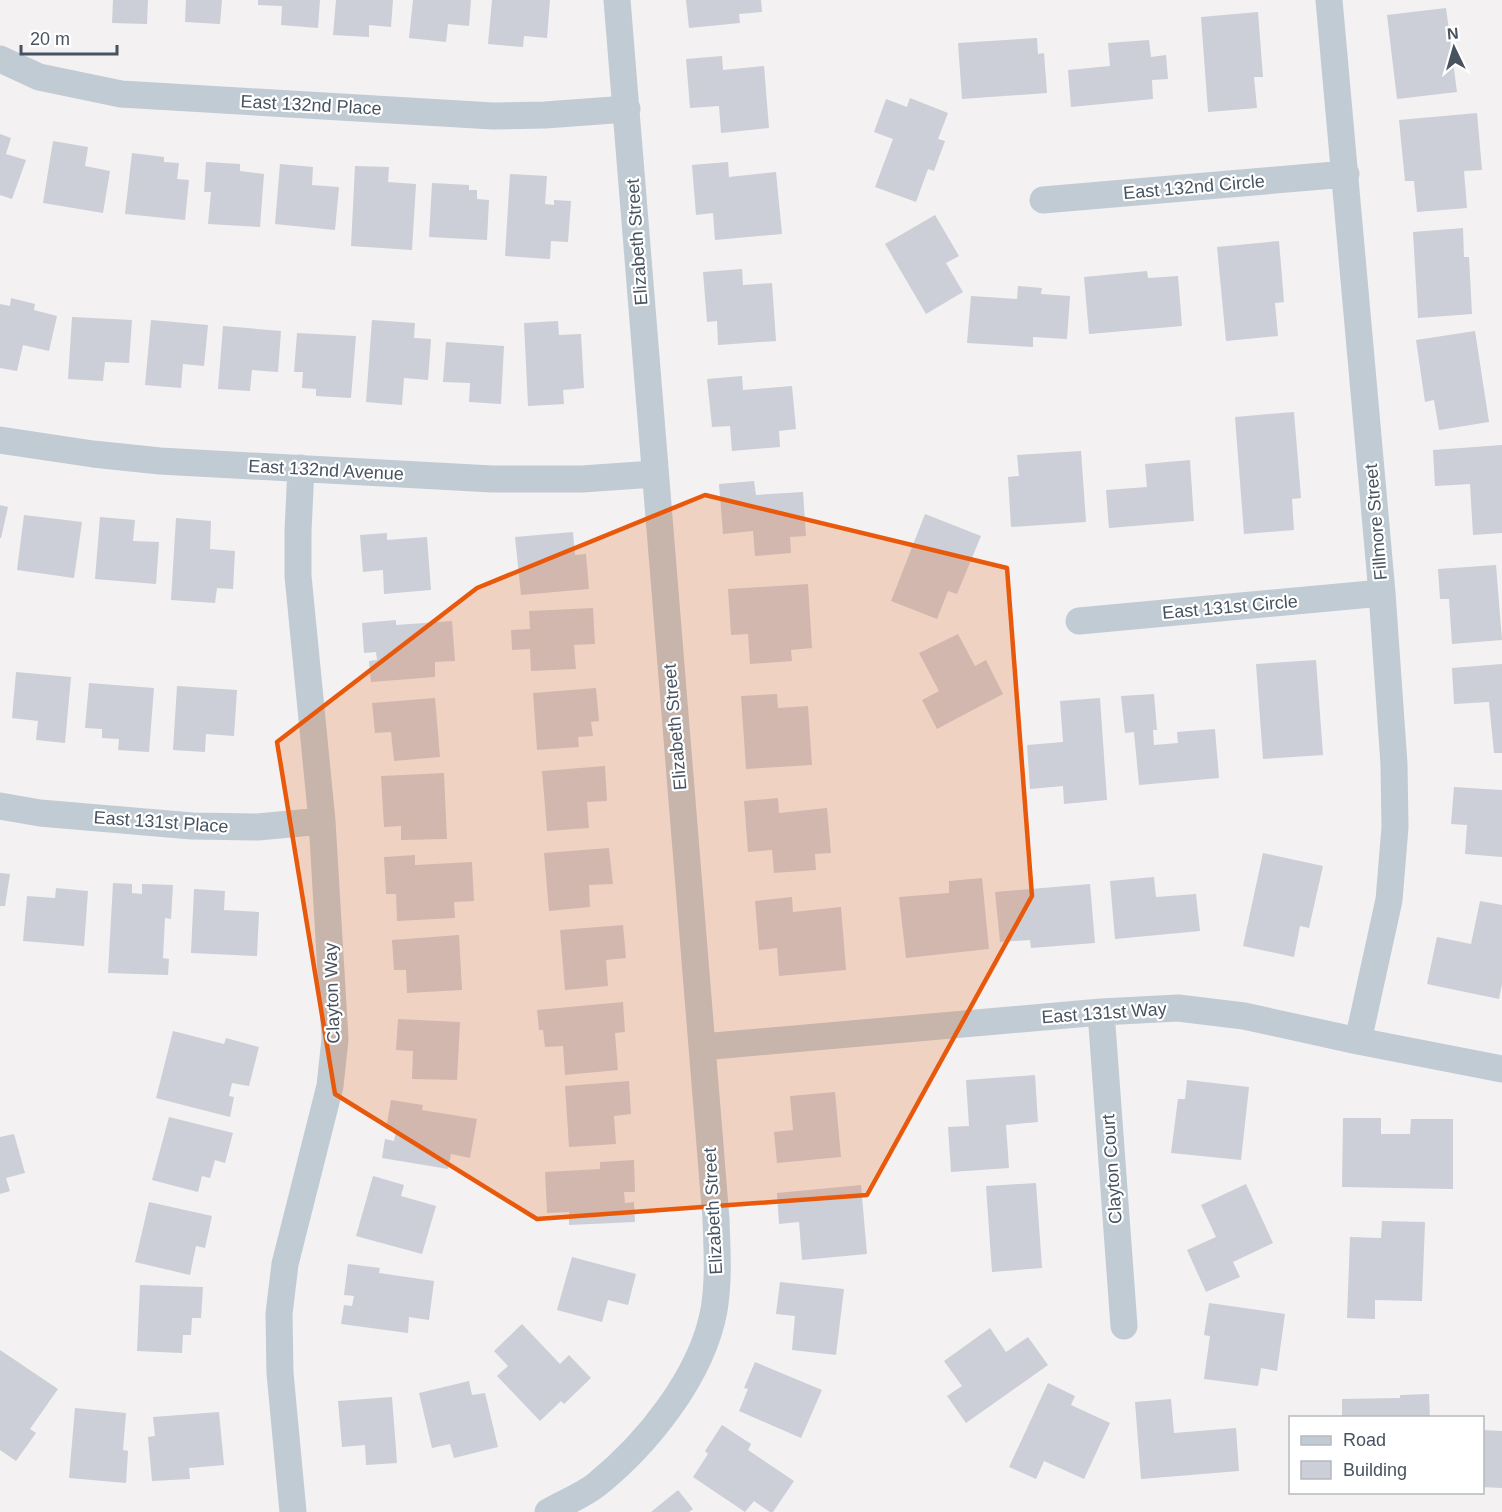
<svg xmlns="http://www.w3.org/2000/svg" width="1502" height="1512" font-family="Arial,sans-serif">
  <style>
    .building { fill: #cccfd7 }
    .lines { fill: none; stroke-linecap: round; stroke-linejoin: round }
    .street { stroke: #c0cbd4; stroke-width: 27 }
    .marked { fill: #e8590c; fill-opacity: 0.2; stroke: #e8590c; stroke-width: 4.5; stroke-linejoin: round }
    .labels { text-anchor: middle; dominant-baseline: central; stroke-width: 4.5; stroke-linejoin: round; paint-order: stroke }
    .street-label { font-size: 18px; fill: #475360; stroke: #fff }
  </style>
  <rect width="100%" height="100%" fill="#f3f1f1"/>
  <path class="building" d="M113,0H148L147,24L112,23Z
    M186,0H222L220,24L185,22Z
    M258,0H320L318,28L281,25L282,6L258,5Z
    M336,0H393L391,27L369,25V37L333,35Z
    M413,0H471L469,26L448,24L446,42L409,38Z
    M492,0H550L547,38L524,36L523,47L488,44Z
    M686,0H761L762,12L739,14L740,23L689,28Z
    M1446,8L1457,92L1397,99L1387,15Z
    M1258,12L1263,77H1254L1257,108L1208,112L1201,17Z
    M1037,38L1038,54L1044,53L1047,93L962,99L958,43Z
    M1149,40L1151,57L1166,55L1168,79L1152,80L1153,99L1071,107L1068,70L1110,66L1108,43Z
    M722,56L723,70L764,66L769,128L721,133L719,106L690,108L686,59Z
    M910,98L948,113L938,139L945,141L934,171L928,169L916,202L875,187L893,139L874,132L886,99L907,107Z
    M1477,113L1482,170L1464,171L1467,208L1417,212L1414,181H1405L1399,120Z
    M0,134L11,138L6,154L26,160L12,199L0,195Z
    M53,141L88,147L85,166L110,171L103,213L43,203Z
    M132,153L164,157V162L179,163L177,179L189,180L185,220L125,214Z
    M206,162L240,164V171L264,174L260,227L208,224L211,192H204Z
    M728,162L729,177L776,172L782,234L715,240L713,213L696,215L692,165Z
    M280,164L313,167L312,185L339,187L335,230L275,224Z
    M355,166L389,167L388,182L416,184L412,250L351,246Z
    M510,174L547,176L545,204L554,205V200L571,201L568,242L551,241L550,259L505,256Z
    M432,183L469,185V190H477V199L489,200L487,240L429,237Z
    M935,215L959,256L946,263L963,292L926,314L885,244Z
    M1463,228L1464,257H1469L1472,314L1418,318L1413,232Z
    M1279,241L1284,302L1275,303L1278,336L1226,341L1217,247Z
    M742,269L743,285L772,283L776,341L718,345L717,321L707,322L703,272Z
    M1147,271L1148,278L1178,276L1182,326L1089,334L1084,277Z
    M1018,286L1042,288L1041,294L1070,296L1067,339L1033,337V347L967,343L971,296L1017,299Z
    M11,298L35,304L34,310L57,316L49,351L23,345L17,371L0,368V304L10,306Z
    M72,317L132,320L129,363L105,362L103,381L68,379Z
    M151,320L208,325L204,366L183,364L181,388L145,385Z
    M372,320L415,323L414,338L431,339L428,380L404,378L402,405L366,402Z
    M558,321L559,335L581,334L584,388L563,390L564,404L528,406L524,323Z
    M223,326L281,331L278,372L252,370L250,391L218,389Z
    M1475,331L1489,422L1439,430L1434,400L1425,402L1416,340Z
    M297,333L356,336L351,398L316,396V389L302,388L303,372H294Z
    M446,342L504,346L501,404L469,402L470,383L443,382Z
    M742,376L743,390L792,386L796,429L779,431L780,447L732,451L730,426L712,427L707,379Z
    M1294,412L1301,498L1292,499L1294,530L1244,534L1235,417Z
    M1502,445V533L1473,535L1470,484L1435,486L1433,450Z
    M1081,451L1086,522L1011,527L1008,477L1019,476L1017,455Z
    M1190,460L1194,521L1109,528L1106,490L1147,487L1145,464Z
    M754,481L756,495L803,492L806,536L790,537L791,553L755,556L753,531L723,534L719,484Z
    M0,505L8,507L1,538H0Z
    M925,514L981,536L957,594L948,591L937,619L891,601Z
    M24,515L82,522L74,578L17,570Z
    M100,517L135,520L133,541L159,542L156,584L95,579Z
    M176,518L211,521L210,549L235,551L233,589L217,588L215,603L171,600Z
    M573,532L575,555L586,554L589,589L521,595L515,537Z
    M387,533V540L427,537L431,590L384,594L383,570L363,572L360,535Z
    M1496,565L1502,640L1452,644L1449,599H1440L1438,569Z
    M808,584L812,648L791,650L792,661L750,664L748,634L731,635L728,589Z
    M593,608L595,644L574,645L576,669L531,671L530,649L512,650L511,630L530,629L529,611Z
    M396,620V625L452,621L455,661L435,662V677L371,682L369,661L377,660L376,652L364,653L362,623Z
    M958,634L975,666L986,660L1003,694L937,729L922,700L939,691L919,653Z
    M1316,660L1323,755L1263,759L1256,664Z
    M1502,664V753H1494L1489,702L1454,704L1452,668Z
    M16,672L71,677L65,743L36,740L38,721L12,718Z
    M89,683L154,688L149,752L118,750L119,739L102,738V729L85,728Z
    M177,686L237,690L234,736L206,734L205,752L173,750Z
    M596,688L599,721L591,722L593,736L578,737L579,747L537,750L533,693Z
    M777,694L778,708L808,706L812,765L746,769L741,696Z
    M1154,694L1157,730H1153L1154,745L1178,743L1177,732L1215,729L1219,778L1139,785L1134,732L1125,733L1121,696Z
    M435,698L440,757L394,761L391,732L375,733L372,703Z
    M1100,698L1107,800L1064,804L1063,786L1030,789L1027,745L1063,742L1060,701Z
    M605,766L607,801L587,802L589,828L547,831L542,771Z
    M444,773L447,839L401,840V826L384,827L381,776Z
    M1454,787L1502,790V857L1465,854L1467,825L1451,824Z
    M778,798L779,813L827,808L831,853L815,854L816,870L774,873L772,850L748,852L744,801Z
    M609,848L613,884L589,885L590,907L549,911L544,853Z
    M1263,853L1323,866L1309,928L1300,926L1294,957L1243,946Z
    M415,855V865L472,862L474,901L454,902L455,918L397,921L396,894H386L384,857Z
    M0,873L10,874L5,906H0Z
    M1154,877L1156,897L1196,894L1200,931L1115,939L1110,881Z
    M982,878L989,949L906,958L899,897L949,893V881Z
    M113,883L132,884V893L142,894V884L173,885L171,919L165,918L163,958L169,959L168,975L108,973Z
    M1090,884L1095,943L1031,948L1030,940L1000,942L995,892Z
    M56,888L88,891L84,946L23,941L27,896L55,898Z
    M194,889L225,891L224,910L259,912L257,956L191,953Z
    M792,897L793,912L841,907L846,970L779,976L777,948L759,950L755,901Z
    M1480,901L1502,905V984L1499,999L1427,984L1437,937L1471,944Z
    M623,925L626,958L606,960L608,986L565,990L560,930Z
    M459,935L462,990L407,993L406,970H394L392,940Z
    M623,1002L625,1032L615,1033L618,1070L565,1075L563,1046L545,1047L543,1030H539L537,1010Z
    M398,1019L460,1022L457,1080L412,1079L413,1051L396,1050Z
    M173,1031L224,1044L226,1038L259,1047L249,1086L232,1083L229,1096L234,1097L230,1117L156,1098Z
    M1035,1075L1038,1122L1006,1125L1009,1168L951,1172L948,1127L969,1126L966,1080Z
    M1187,1080L1249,1087L1241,1160L1171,1153L1178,1099H1185Z
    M629,1081L631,1114L614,1116L616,1144L569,1147L565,1086Z
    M835,1092L841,1157L777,1163L774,1132L793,1130L790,1096Z
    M391,1100L423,1105L422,1110L477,1119L470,1158L451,1154L448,1169L382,1158L385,1139L394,1141L396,1131L386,1129Z
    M169,1117L233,1133L225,1163L215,1160L210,1178L202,1176L198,1192L152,1180Z
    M1343,1118H1381V1134H1410L1411,1119H1453V1189L1342,1187Z
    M14,1134L25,1173L6,1178L10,1191L0,1194V1137Z
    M634,1160L635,1192H624L625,1203L634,1202L635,1222L569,1225V1212L547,1213L545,1172L600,1169V1162Z
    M373,1176L404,1185L401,1196L436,1206L422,1254L356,1236Z
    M1036,1183L1042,1268L992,1272L986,1186Z
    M1246,1184L1273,1243L1233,1262L1240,1277L1206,1292L1187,1250L1216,1237L1201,1205Z
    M861,1185L867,1254L802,1260L799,1222L779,1224L777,1193Z
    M149,1202L212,1216L205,1248L196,1246L190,1275L135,1262Z
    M1382,1221L1425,1222L1422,1301L1375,1300V1319L1347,1318L1350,1237L1381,1238Z
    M572,1257L636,1274L628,1305L608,1300L602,1322L557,1310Z
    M348,1264L380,1268L379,1273L434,1281L429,1320L409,1317L408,1333L341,1324L344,1305L352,1306L354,1296L344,1295Z
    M780,1282L844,1289L836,1355L792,1350L795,1316L776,1314Z
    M140,1285L203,1287L201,1318H192L191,1335H183L182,1353L137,1351Z
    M1209,1303L1285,1314L1277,1371L1261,1368L1258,1386L1204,1379L1210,1336L1204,1335Z
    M522,1324L560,1364L569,1355L591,1378L564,1404L561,1401L540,1421L497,1376L508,1366L494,1351Z
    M990,1328L1006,1352L1028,1337L1048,1365L966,1423L947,1396L962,1386L944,1361Z
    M0,1350L58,1389L30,1429L36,1433L16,1461L0,1450Z
    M755,1362L822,1390L801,1438L739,1411L748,1389L744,1388Z
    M469,1381L472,1395L485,1393L498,1447L454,1458L450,1444L432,1448L419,1393Z
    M1048,1383L1075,1396L1071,1405L1110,1423L1084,1479L1044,1461L1036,1479L1009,1467Z
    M1429,1394L1430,1418H1342V1399L1400,1398V1395Z
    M392,1397L397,1463L366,1465L365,1445L342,1447L338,1401Z
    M1171,1399L1174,1433L1236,1428L1239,1471L1141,1479L1135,1402Z
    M75,1408L126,1413L123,1450L128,1451L126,1483L69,1478Z
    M219,1412L224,1465L189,1468L190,1479L152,1481L148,1437L155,1436L153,1417Z
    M722,1425L751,1444L748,1450L794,1481L773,1512H770L754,1501L745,1512L693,1477L708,1454L705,1451Z
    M1482,1430L1502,1431V1488L1482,1487Z
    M678,1490L693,1509L689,1512H651Z"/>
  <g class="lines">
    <path class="street" d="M1329,0L1382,593L1394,764L1395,827L1389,900L1358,1041
      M0,59L39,77L121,94L493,116L545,115L627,109
      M1043,200L1346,174
      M0,440L93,454L160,461L492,479H582L654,474
      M1079,621L1382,593
      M0,806L40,813L192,826L258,827L322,821
      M1101,1012L1124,1326
      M702,1047L1101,1012L1178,1008L1244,1016L1358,1041L1502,1069
      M293,1512L280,1373L279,1314L285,1264L330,1086L335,1039L322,821L298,576V531L301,468
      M548,1512C563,1503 582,1496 596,1485C647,1444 702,1376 714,1310C719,1280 717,1249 716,1219L617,0"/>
  </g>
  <path class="marked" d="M705,495L1007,568L1032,896L867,1195L537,1219L335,1094L277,742L477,588Z"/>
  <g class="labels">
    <g class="street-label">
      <text transform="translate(311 105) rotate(3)">East 132nd Place</text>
      <text transform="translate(1194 187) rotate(-5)">East 132nd Circle</text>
      <text transform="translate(637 242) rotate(-94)">Elizabeth Street</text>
      <text transform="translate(326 470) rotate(3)">East 132nd Avenue</text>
      <text transform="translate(1376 522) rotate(-95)">Fillmore Street</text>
      <text transform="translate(1230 607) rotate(-5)">East 131st Circle</text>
      <text transform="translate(675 727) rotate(-95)">Elizabeth Street</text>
      <text transform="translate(161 822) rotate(4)">East 131st Place</text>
      <text transform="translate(332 993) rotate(-92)">Clayton Way</text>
      <text transform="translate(1104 1013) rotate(-4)">East 131st Way</text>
      <text transform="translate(1112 1169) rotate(-94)">Clayton Court</text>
      <text transform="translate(713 1211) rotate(-93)">Elizabeth Street</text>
    </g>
  </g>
  <rect x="1289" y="1416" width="195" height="78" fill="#ffffff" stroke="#b5babf" stroke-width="1.5"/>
  <rect x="1301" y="1436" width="30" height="9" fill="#c0cbd4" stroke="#b5babf" stroke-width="1.5"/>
  <text x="1343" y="1446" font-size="18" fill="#475360">Road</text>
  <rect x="1301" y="1461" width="30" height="18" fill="#cccfd7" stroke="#b5babf" stroke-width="1.5"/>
  <text x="1343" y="1476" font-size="18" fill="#475360">Building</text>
  <g transform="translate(1454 48) rotate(355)" stroke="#ffffff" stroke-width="4.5" paint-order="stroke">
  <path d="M0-4.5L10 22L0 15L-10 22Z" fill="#475360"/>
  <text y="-9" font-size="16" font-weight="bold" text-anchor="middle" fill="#475360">N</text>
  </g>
  <path d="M21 45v9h96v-9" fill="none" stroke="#475360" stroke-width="3"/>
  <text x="30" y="45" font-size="18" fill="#475360" stroke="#ffffff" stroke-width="4.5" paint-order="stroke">20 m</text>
</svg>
